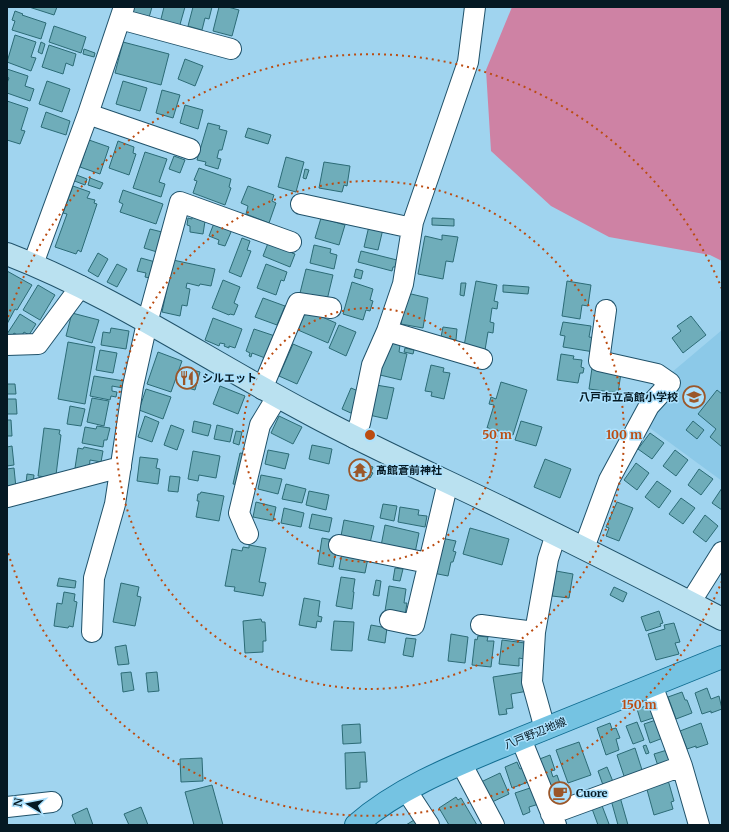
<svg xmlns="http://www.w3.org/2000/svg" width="729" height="832" font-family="Merriweather,'Noto Sans JP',serif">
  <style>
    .built { fill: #8cc9e8 }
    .green { fill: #ce82a4 }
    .building { fill: #6fadba; stroke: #2c6b76 }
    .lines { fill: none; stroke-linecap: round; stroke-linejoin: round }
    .street-casing { stroke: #20526a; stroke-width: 22 }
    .secondary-casing { stroke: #20526a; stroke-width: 24 }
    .primary-casing { stroke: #126e92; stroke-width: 24 }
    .street { stroke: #fff; stroke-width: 20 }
    .secondary { stroke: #bae1f0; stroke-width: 22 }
    .primary { stroke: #75c3e2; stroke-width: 22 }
    .ring { fill: none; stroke: #bb4c11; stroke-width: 2; stroke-dasharray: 2 4 }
    .labels { text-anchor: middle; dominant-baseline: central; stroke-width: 3; stroke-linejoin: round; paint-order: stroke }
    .poi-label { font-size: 11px; font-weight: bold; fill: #051923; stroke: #ace1fd; text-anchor: start }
    .street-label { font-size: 11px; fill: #051923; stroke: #ace1fd }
    .centre { fill: #bb4c11; stroke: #ace1fd; stroke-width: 2 }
    .ring-label { font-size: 12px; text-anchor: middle; font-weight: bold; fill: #bb4c11; stroke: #ace1fd; stroke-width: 3; stroke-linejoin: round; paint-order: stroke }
  </style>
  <rect width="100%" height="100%" fill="#a0d4ef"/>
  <path class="built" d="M722,330V481L647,426L671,373Z"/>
  <path class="green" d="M512,7H722V261L710,255L609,237L551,206L491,151L486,70Z"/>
  <path class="building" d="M29,7H57L54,15Z
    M133,7H152L148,21L131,16Z
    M164,7H185L179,28L160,23Z
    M193,7H212L209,19L205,18L202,30L188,26Z
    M219,7H228L239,10L232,36L213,31Z
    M15,11L23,14L22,15L46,23L41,39L12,30L15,21L12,20Z
    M54,26L86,37L81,53L49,42Z
    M15,35L36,42L31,57L36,58L31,71L7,62Z
    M41,42L45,44L42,54L38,52Z
    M123,42L169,54L161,85L115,73Z
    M49,45L76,54L73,66L66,63L63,74L42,67Z
    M84,49L95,53L94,57L83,54Z
    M185,59L203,66L195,86L178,79Z
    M7,69L28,76L25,86L34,89L30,101L7,93V83L9,78L7,77Z
    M47,81L70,89L62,112L39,104Z
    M123,81L147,88L140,111L116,104Z
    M162,90L180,95L173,118L156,113Z
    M7,101L28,108L21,130L25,131L20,144L7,140Z
    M185,105L203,110L198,129L180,123Z
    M46,112L70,121L66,135L41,127Z
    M208,123L220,126L219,129L227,131L222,150H219L217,158L221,159L218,169L205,165L206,162L197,160Z
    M248,128L271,135L268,144L245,137Z
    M89,140L109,147L100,174L80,167Z
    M118,141L134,147L133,153L136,154L129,175L109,168Z
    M145,152L167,159L159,182L165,184L161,197L133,188Z
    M174,156L185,160L180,173L169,169Z
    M286,157L304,162L296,192L278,187Z
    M324,162L350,166L347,186L344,185L342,192L319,188Z
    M199,168L231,179L229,187L231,188L225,205L193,193L197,181L194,180Z
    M305,169L309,170L306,179L303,178Z
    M74,174L87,179L85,185L72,180Z
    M90,178L103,183L100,189L88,185Z
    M73,186L90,192L87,198L95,200L94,203L97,204L81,252L78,250L76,254L55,247L67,214L63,213Z
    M248,186L274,195L272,201L276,203L269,223L246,214L248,206L241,203Z
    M123,190L163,204L156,224L120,212L123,204L119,202Z
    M193,213L206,215L203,234L190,232V226L187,225L188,218L192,219Z
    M216,218L234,225L225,246L218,244L219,240L209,236Z
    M321,218L345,225L339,245L315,238Z
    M432,218L454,219V226L432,225Z
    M369,226L383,229L378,250L364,247Z
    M150,229L166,233L157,252L144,248Z
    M442,235L458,237L453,262L446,261L443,279L418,274L425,236L442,240Z
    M242,238L250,241L247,250L251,251L241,277L229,272Z
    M270,238L294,248L292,253L295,254L290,267L263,256Z
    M314,245L331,249L330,253L337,255L334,269L310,263Z
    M361,251L397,260L395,267H393L392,271L358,262Z
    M98,253L108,259L98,277L88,271Z
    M141,258L159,263L154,279L145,277L146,273L137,271Z
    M173,260L215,269L211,286L200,284L199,286L187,283L186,288L190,289L187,306L182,305L180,316L162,312Z
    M117,264L127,269L117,287L107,282Z
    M266,264L287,272L284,281L281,280L276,295L257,288Z
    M306,269L333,275L327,300L300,293Z
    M356,269L363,271L361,279L354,277Z
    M7,271L32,285L17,310L15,309L7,324Z
    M223,280L240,287L234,303L238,305L234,315L230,314L229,315L212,308Z
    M476,281L497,285L494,301L498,302L497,309L492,308L490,322L494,323L493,333L488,332L485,350L464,346Z
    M567,281L591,285L588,306L582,305L580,319L562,316Z
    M352,282L373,289L370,300L373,301L370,311L366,310L363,320L343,314Z
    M461,283H466L464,296L460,295Z
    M38,285L55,295L40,320L23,310Z
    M503,285L529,287L528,294L503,292Z
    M407,293L428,298L423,328L401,324Z
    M263,298L285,306L277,325L255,317Z
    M306,310L336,323L328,343L298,330Z
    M72,313L99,320L92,343L66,336Z
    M20,314L36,324L29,335L24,332L21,337L14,333L11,338L7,335V334Z
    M691,316L706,335L683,353L672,338L681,331L677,326Z
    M213,318L242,329L235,348L229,346V348L224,346L225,344L220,343L219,346L205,340Z
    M563,322L591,326L589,337L596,338L594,352L563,347L565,336L560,335Z
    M339,325L356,332L346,356L329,348Z
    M443,327L457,329L456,340L441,337Z
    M111,328L129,331L126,349L101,345L103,332L110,333Z
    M254,329L275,336L265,358L252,353L251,357L249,356L250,353L246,351Z
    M68,342L95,347L85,404L58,399Z
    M388,342L400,345L399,352L407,354L401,380L380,375Z
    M293,344L312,352L297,384L279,376Z
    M405,348L414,350L413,354L404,352Z
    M100,350L117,353L113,373L96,370Z
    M158,352L182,361L171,392L147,384Z
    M561,354L574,356L573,359L582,360L581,367L584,368L583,373H580L578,383L557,380Z
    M431,365L444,368L443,372L450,373L444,399L431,396L432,392L425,391Z
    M186,368L200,372L195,390L181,386Z
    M592,368L621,373L618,393L589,389Z
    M94,376L124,381L123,388L112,386V391L117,392L116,397L111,396L110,400L90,396Z
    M501,382L527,390L513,435L495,430L493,437L487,435L489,428H487L494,405L489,404L491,397L496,399Z
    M7,384H15L16,394H7Z
    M376,385L394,388L387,419L369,415Z
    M220,386L245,396L238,414L213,404Z
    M351,388L363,393L353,414L342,409Z
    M146,389L171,397L163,419L139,410Z
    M717,390L722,394V447L710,437L716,429L698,414Z
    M92,398L109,401L104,426L87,422Z
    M7,399H16L17,414H7Z
    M70,406L85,409L81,426L67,424Z
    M145,416L159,422L152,442L138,437Z
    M279,416L302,427L293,444L271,433Z
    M7,420H11L12,436H7Z
    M194,421L211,425L208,436L192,432Z
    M521,421L542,427L536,446L515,440Z
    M693,421L704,430L697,439L686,430Z
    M171,425L184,430L177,450L164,445Z
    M217,425L233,429L230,442L214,439Z
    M97,426L110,428L107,440H104L103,447L82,443L85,427L96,429Z
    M44,428L60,430L59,434L61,435L56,475L54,478L38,476Z
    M236,431L242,432L239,445L233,443Z
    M650,433L664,443L652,459L638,449Z
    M312,445L332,449L329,464L309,459Z
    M12,446L14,465L7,466V447Z
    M84,447L103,451L101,462L90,460L89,470L75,468L78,448L83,449Z
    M268,450L289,454L285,469L265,464Z
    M675,450L688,460L676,476L663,466Z
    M193,451L220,456L216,478L199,475L198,481L188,479Z
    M240,453L247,454L241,485L233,484Z
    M140,457L158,459L156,468L160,469L158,484L137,481Z
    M545,459L571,469L560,498L534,487Z
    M356,460L373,467L371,472L373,473L370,478L368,477L367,480L350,473Z
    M636,463L649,473L637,490L624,480Z
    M14,468L16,488L7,489V469Z
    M699,469L713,479L701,495L688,485Z
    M27,474L34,475L33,484L26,483Z
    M261,475L282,479L278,494L258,489Z
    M170,476L180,477L178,492L168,491Z
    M657,481L671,491L659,508L645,497Z
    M286,484L306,489L302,503L282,499Z
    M722,488V510L712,503Z
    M309,491L329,495L326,510L306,505Z
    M201,492L224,496L219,521L196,517L199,501H197L198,494H200Z
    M681,498L695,508L683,524L669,514Z
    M256,502L276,507L273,521L253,517Z
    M617,502L633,508L619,541L606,536L609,528L606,527Z
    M383,504L397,506L394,521L380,518Z
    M400,507L419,510L418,515L427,516L425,527L398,522Z
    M284,508L304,513L301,527L281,523Z
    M312,514L332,518L329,532L309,528Z
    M705,515L718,526L706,542L693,532Z
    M344,520L374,526L370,543L341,536Z
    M385,525L419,533L415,553L381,546Z
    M470,528L509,539L502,565L463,554Z
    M322,538L338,541L333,567L318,564Z
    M441,538L456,541L453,551L456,552L453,562H451L448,576L433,573Z
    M249,545L266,548L259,582L266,583L263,596L234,591L235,587L225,586L232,549L242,551L243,547L249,548Z
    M342,553L368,558L365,573L339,569Z
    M395,568L403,569L400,581L393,580Z
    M556,571L573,574L569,598L552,596Z
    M341,577L355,579L353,592H354L352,609L336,606Z
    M59,578L76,581L75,588L57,586Z
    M376,580L381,581L379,596L373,595Z
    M121,583L139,587L137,596L141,597L135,626L113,622Z
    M389,586L406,589L404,603H407L405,615L385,611Z
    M614,587L627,593L623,602L610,595Z
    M64,592L75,594L74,601L77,602L73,627L69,626L68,628L54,626L57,603L62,604Z
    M304,598L320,601L318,616L322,617L321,622L317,621L316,628L299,625Z
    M659,611L663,623L660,624L661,626L646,631L641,617Z
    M261,619L262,622H265L266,641H263V652L245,653L243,621Z
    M334,621L354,622L352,651L331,650Z
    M674,623L680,642L675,643L679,654L656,660L648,634L665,629L664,625Z
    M371,625L387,628L385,643L368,640Z
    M451,634L468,637L465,663L448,661Z
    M478,636L488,637L487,641H494L491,667L472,665L475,639L477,640Z
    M406,638L416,639L413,657L403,655Z
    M502,640L525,643L524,659L519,658V666L499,664Z
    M126,645L129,664L118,665L115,647Z
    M131,672L134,690L123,692L121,673Z
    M157,672L159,691L148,692L146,673Z
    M525,672L528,691L511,694L513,708L506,709L507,714L499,715L493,677Z
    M707,688L711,699L719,696L722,709L711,713V711L702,714L695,693Z
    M682,692L685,700H687L692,713L676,719L668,697Z
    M652,704L656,717L641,722L637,709Z
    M656,720L663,738L650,743L644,724Z
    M637,722L644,740L633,744L626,726Z
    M610,723L612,729L616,728L620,738L616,739L619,750L606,755L597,728Z
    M701,723L708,744L696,748V746L687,749L680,731Z
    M360,724L361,743L343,744L342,725Z
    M579,742L591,775L568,783L556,750Z
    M646,745L649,753L646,754L643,746Z
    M635,748L643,773L625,779L617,755Z
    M667,750L671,761L658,766L654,754Z
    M365,752L367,782H360V788L346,789L345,753Z
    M550,755L555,770L551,771L553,777L557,775L562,789L548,793L537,760Z
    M202,758L203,781L181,782L180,759Z
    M517,762L520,769L523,768L528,782L512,788L505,767Z
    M607,767L614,784L604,788L598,771Z
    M500,773L509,794L490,803L481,782Z
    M668,780L674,801L671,802L673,809L654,815L646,786Z
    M212,785L223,825H194L185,792Z
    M533,787L539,804L529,807L530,812L523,815L515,793Z
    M456,797L458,800L461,798L477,825H449L439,808Z
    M620,797L628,825H618L611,800Z
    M601,803L609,824L606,825H598L591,806Z
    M141,807L148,825H129L124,814Z
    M87,808L93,825H76L72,815Z
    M414,820L417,825H406Z"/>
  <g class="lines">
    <g class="street-casing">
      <path id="street" d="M120,19L231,49
        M88,114L190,149
        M301,204L412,228
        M33,264L88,114L124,7
        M387,331L482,359
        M7,345L38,344L81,286
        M262,389L298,303L331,308
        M354,438L360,423L372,365L387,331L403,284L413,222L468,62L475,7
        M7,497L121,467
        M248,534L239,513L260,425L277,397
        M339,545L428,563
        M584,548L609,480L649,406L670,383L657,374L599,361L606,310
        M690,603L722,552
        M390,620L414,625L448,482
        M481,625L535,632
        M92,632L94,578L115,504L133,386L147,323L180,202L291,242
        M652,685L682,766L699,825
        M545,729L532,682L535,632L548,559L556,534
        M521,739L556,825
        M461,763L494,825
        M406,790L429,825
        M7,807L52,802
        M551,814L682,766"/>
    </g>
    <g class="secondary-casing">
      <path id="secondary" d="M7,254C113,295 209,361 310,414C373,448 438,477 502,508C576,544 649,581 722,619"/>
    </g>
    <g class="primary-casing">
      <path id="primary" d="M356,825C403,784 465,762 522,738C589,711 655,684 722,657"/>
    </g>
    <use href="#street" class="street"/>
    <use href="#secondary" class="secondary"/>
    <use href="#primary" class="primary"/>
  </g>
  <g class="ring">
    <circle cx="370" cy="435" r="127"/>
    <circle cx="370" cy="435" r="254"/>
    <path d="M722 581A381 381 0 0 1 8 553M8 317A381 381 0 0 1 722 289"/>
  </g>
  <defs>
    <g id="restaurant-ring" transform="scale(1.15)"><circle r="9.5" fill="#ace1fd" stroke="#9b572a" stroke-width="1.5"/><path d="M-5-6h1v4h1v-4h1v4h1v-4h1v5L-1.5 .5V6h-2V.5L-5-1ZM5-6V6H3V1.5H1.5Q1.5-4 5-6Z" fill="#9b572a"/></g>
    <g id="school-ring" transform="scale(1.15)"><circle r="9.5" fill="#ace1fd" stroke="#9b572a" stroke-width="1.5"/><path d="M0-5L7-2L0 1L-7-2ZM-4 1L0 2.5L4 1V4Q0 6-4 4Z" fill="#9b572a"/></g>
    <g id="temple-ring" transform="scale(1.15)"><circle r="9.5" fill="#ace1fd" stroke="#9b572a" stroke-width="1.5"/><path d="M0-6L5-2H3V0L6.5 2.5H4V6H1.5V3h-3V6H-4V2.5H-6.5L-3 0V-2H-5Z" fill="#9b572a"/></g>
    <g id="cafe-ring" transform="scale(1.15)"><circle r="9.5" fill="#ace1fd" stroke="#9b572a" stroke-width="1.5"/><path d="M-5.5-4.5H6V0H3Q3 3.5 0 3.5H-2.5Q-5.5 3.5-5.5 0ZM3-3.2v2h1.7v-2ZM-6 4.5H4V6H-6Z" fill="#9b572a"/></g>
  </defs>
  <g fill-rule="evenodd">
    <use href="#restaurant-ring" x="187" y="378"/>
    <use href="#school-ring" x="694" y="397"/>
    <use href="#temple-ring" x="360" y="470"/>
    <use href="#cafe-ring" x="560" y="793"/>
  </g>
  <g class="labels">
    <g class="poi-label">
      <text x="202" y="378">シルエット</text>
      <text x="678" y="397" text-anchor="end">八戸市立高館小学校</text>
      <text x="376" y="470">髙館蒼前神社</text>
      <text x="576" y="793">Cuore</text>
    </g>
    <g class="street-label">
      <text transform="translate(535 733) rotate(-22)">八戸野辺地線</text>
    </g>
  </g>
  <circle cx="370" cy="435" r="6" class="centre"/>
  <g class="ring-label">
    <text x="497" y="439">50 m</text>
    <text x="624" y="439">100 m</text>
    <text x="639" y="709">150 m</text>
  </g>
  <rect width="729" height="832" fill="none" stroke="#051923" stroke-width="16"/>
  <g transform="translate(28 804) rotate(280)" stroke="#ace1fd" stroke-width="3" paint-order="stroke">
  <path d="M0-3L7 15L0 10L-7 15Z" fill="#051923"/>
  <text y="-6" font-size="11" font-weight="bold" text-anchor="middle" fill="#051923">N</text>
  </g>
</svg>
